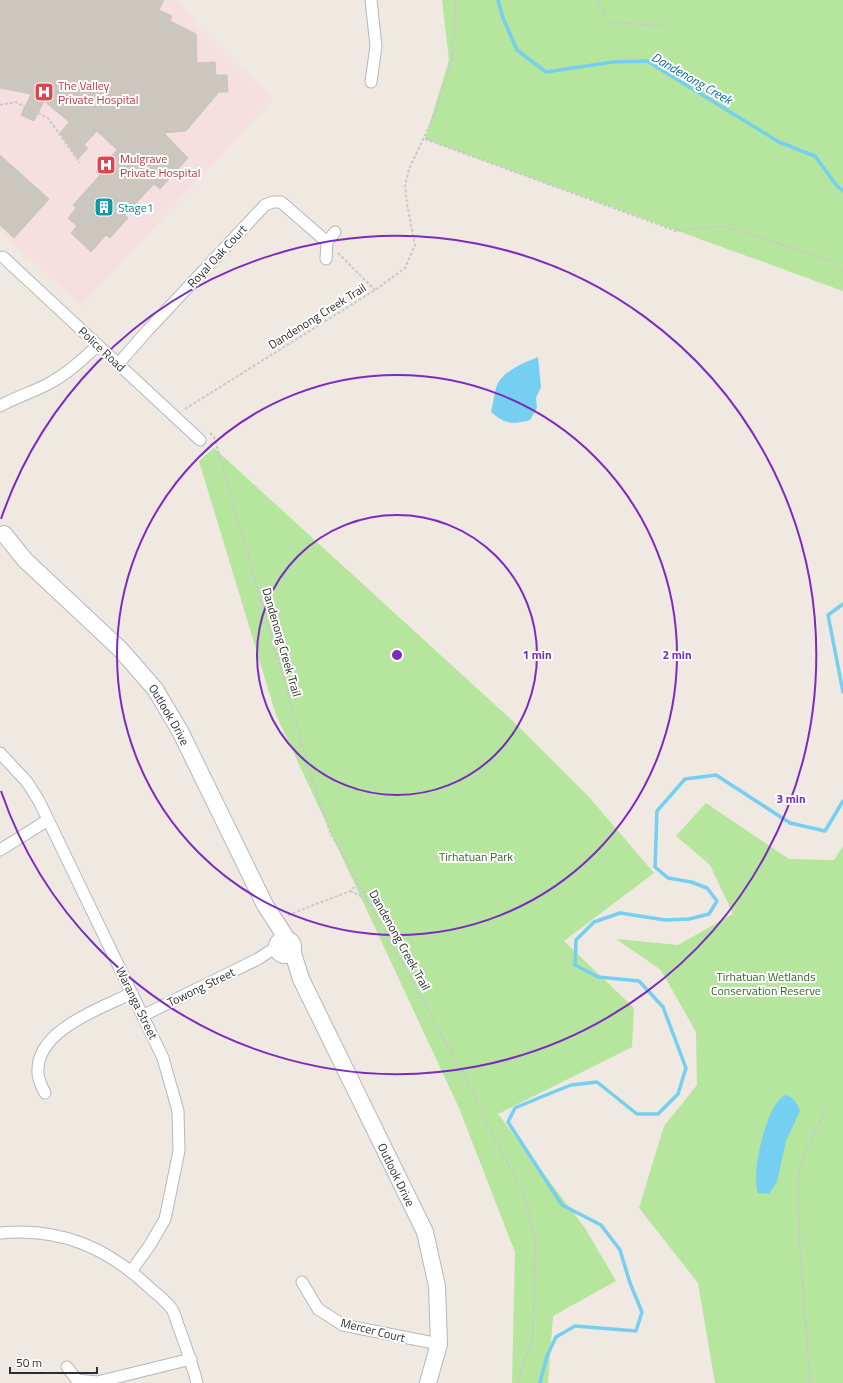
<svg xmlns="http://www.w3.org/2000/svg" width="843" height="1383" font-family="'Titillium Web',sans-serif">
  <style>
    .medical { fill: #f5dfe0 }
    .green { fill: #b6e59e }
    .water { fill: #75cff0 }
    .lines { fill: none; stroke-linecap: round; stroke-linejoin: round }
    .stream { stroke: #75cff0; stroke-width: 3.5 }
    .building { fill: #cbc7bf; stroke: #cbc5ba }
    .street-casing { stroke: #b4b7c1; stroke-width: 13 }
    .secondary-casing { stroke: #b4b7c1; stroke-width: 18 }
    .path { stroke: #c9c9c9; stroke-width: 2; stroke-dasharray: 3 2; stroke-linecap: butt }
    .street { stroke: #fff; stroke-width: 11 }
    .secondary { stroke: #fff; stroke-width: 16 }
    .ring { fill: none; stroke: #7b2cbf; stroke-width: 2 }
    .labels { text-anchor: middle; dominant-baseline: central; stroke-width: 4; stroke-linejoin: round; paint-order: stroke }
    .health-label { font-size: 12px; fill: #be3a42; stroke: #fff; text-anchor: start }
    .culture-label { font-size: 12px; fill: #0d838f; stroke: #fff; text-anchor: start }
    .street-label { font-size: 12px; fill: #2e2e2e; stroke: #fff }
    .park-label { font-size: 12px; fill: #2c6e1b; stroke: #fff }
    .water-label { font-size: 13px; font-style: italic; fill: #0d6fa3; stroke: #fff }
    .centre { fill: #7b2cbf; stroke: #fff; stroke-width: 2 }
    .ring-label { font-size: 12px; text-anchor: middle; font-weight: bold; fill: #7b2cbf; stroke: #fff; stroke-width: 4; stroke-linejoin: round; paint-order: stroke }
  </style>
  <rect width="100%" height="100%" fill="#efe9e1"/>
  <path class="medical" d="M0,0H177L200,29L273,99L81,306L0,231Z"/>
  <path class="green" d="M442,0H843V291L425,139L449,60Z
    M214,448L517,725L589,797L654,873L564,941L634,1008L632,1047L498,1114L585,1228L616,1281L553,1316L548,1383H512L515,1252L459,1108L276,715L199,461Z
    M706,803L789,859L834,860L843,846V1383H715L698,1283L639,1208L664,1126L697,1085L696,1032L661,970L616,939L678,945L733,914L710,865L676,836Z"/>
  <path class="water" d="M538,357L541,387L536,398L537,408L530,420C511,425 506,424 491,412C493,404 494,396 496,388C501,371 524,363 538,357Z
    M786,1095C793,1097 798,1104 800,1111L786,1141L777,1182L769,1194L758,1193C750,1176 767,1100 786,1095Z"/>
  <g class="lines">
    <path class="stream" d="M498,0L503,18L517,50L546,72L613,62L647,61L779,142L815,156L837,186L843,191
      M843,604L828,615L843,692
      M540,1383L547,1356L556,1337L575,1326L636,1331L642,1312L630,1283L620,1250L601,1225L562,1205L508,1122L515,1108L541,1097L571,1085L597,1082L637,1114H658L678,1094L686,1068L663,1007L639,981L598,977L575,965L576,940L594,922L620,913L665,920L689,919L709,914L717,901L707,888L691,882L668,878L655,867L657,811L685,779L716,775L790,823L825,831L843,801"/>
  </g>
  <path class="building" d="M0,0H164L159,10L172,16L170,21L196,34L197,63L215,62L216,75H227L228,92H219L186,131L164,133L188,158L160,189L154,184L125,215L128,218L110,238L106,235L91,252L71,233L77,226L68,218L76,208L73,205L100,175L96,172L117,150L97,131L84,145L88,148L78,159L60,133L69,122L44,101L34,121L21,115L31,94L0,88Z
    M0,155L49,199L14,238L0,225Z"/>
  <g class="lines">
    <g class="street-casing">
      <path id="street" d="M371,0L376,46L371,82
        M3,257L200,440
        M326,259L327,242L335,232
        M118,364L148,330L265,205L273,202H281L327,242
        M0,406C16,397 33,392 48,384C67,374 82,360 98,345
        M0,753L27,782L39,801L163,1058L178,1111L179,1151L165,1219L150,1245L132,1270
        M0,850L48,820
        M144,1015L258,959L276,947
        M45,1093C42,1087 38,1080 38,1073C35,1030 102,1008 132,993
        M0,1233C61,1227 108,1248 151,1289C158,1295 166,1301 171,1308C175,1313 176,1320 178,1325C185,1344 192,1363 197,1383
        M302,1282L318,1309L343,1325L439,1344
        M67,1367L77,1380L97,1382L191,1359"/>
    </g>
    <g class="secondary-casing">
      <g id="secondary">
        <path id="s1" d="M4,534L25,560L120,649L155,689L180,731L265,905L287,939"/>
        <circle cx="285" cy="947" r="8"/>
        <path id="s2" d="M292,950L301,979L425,1232L437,1286L439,1344L428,1383"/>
      </g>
    </g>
    <path class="path" d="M597,0L609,22L662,26
      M0,105L16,102L25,107
      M38,113L48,118L80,163
      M425,139L676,231L722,226L831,260L843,273
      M338,253L375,290
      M185,409L375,290L405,268L415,245L407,204L405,186L409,169L435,114L452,61L456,0
      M210,433L214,437L313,782L330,832L476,1097L483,1117L524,1194L535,1238L533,1338L522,1367L518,1383
      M350,891L367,899
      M288,915L350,891L359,883
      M810,1383L799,1234L798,1179L803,1157L828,1105"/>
    <use href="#street" class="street"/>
    <use href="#secondary" class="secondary"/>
  </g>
  <g class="ring">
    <circle cx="397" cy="655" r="140"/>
    <circle cx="397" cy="655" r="280"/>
    <path d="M1 519A419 419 0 1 1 1 791"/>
  </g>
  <defs>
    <g id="hospital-square" transform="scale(1)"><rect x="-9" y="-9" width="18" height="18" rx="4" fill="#e0444e" stroke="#fff"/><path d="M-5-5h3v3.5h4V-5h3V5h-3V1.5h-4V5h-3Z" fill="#fff"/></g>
    <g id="building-square" transform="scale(1)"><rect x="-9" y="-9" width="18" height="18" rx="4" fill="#0f9aa8" stroke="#fff"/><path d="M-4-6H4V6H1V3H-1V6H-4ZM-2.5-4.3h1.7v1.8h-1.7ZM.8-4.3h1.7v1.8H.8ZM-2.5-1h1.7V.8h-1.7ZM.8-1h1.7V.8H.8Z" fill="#fff"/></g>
  </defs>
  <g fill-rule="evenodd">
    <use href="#hospital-square" x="44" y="92"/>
    <use href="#hospital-square" x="106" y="165"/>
    <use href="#building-square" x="104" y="207"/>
  </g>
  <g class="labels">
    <g class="health-label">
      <text x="58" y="85">The Valley<tspan x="58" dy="14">Private Hospital</tspan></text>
      <text x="120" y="158">Mulgrave<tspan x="120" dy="14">Private Hospital</tspan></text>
    </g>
    <g class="culture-label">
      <text x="118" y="207">Stage1</text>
    </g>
    <g class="street-label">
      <text transform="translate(217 256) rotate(-47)">Royal Oak Court</text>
      <text transform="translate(317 316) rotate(-32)">Dandenong Creek Trail</text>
      <text transform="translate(102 349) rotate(43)">Police Road</text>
      <text transform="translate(282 642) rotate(74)">Dandenong Creek Trail</text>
      <text stroke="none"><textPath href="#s1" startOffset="246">Outlook Drive</textPath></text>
      <text transform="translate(400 940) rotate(61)">Dandenong Creek Trail</text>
      <text transform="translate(201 987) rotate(-26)">Towong Street</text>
      <text transform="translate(137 1003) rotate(64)">Waranga Street</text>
      <text stroke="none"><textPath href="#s2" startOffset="248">Outlook Drive</textPath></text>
      <text transform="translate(373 1330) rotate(14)">Mercer Court</text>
    </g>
    <g class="park-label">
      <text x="476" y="856">Tirhatuan Park</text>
      <text x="766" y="976">Tirhatuan Wetlands<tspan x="766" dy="14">Conservation Reserve</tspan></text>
    </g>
    <g class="water-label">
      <text transform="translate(692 78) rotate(30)">Dandenong Creek</text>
    </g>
  </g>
  <circle cx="397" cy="655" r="6" class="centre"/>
  <g class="ring-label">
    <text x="537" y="659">1 min</text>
    <text x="677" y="659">2 min</text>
    <text x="791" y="803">3 min</text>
  </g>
  <path d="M10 1367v6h87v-6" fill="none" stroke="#2e2e2e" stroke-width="2"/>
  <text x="16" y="1367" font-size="12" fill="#2e2e2e" stroke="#ffffff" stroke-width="3" paint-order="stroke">50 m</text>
</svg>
